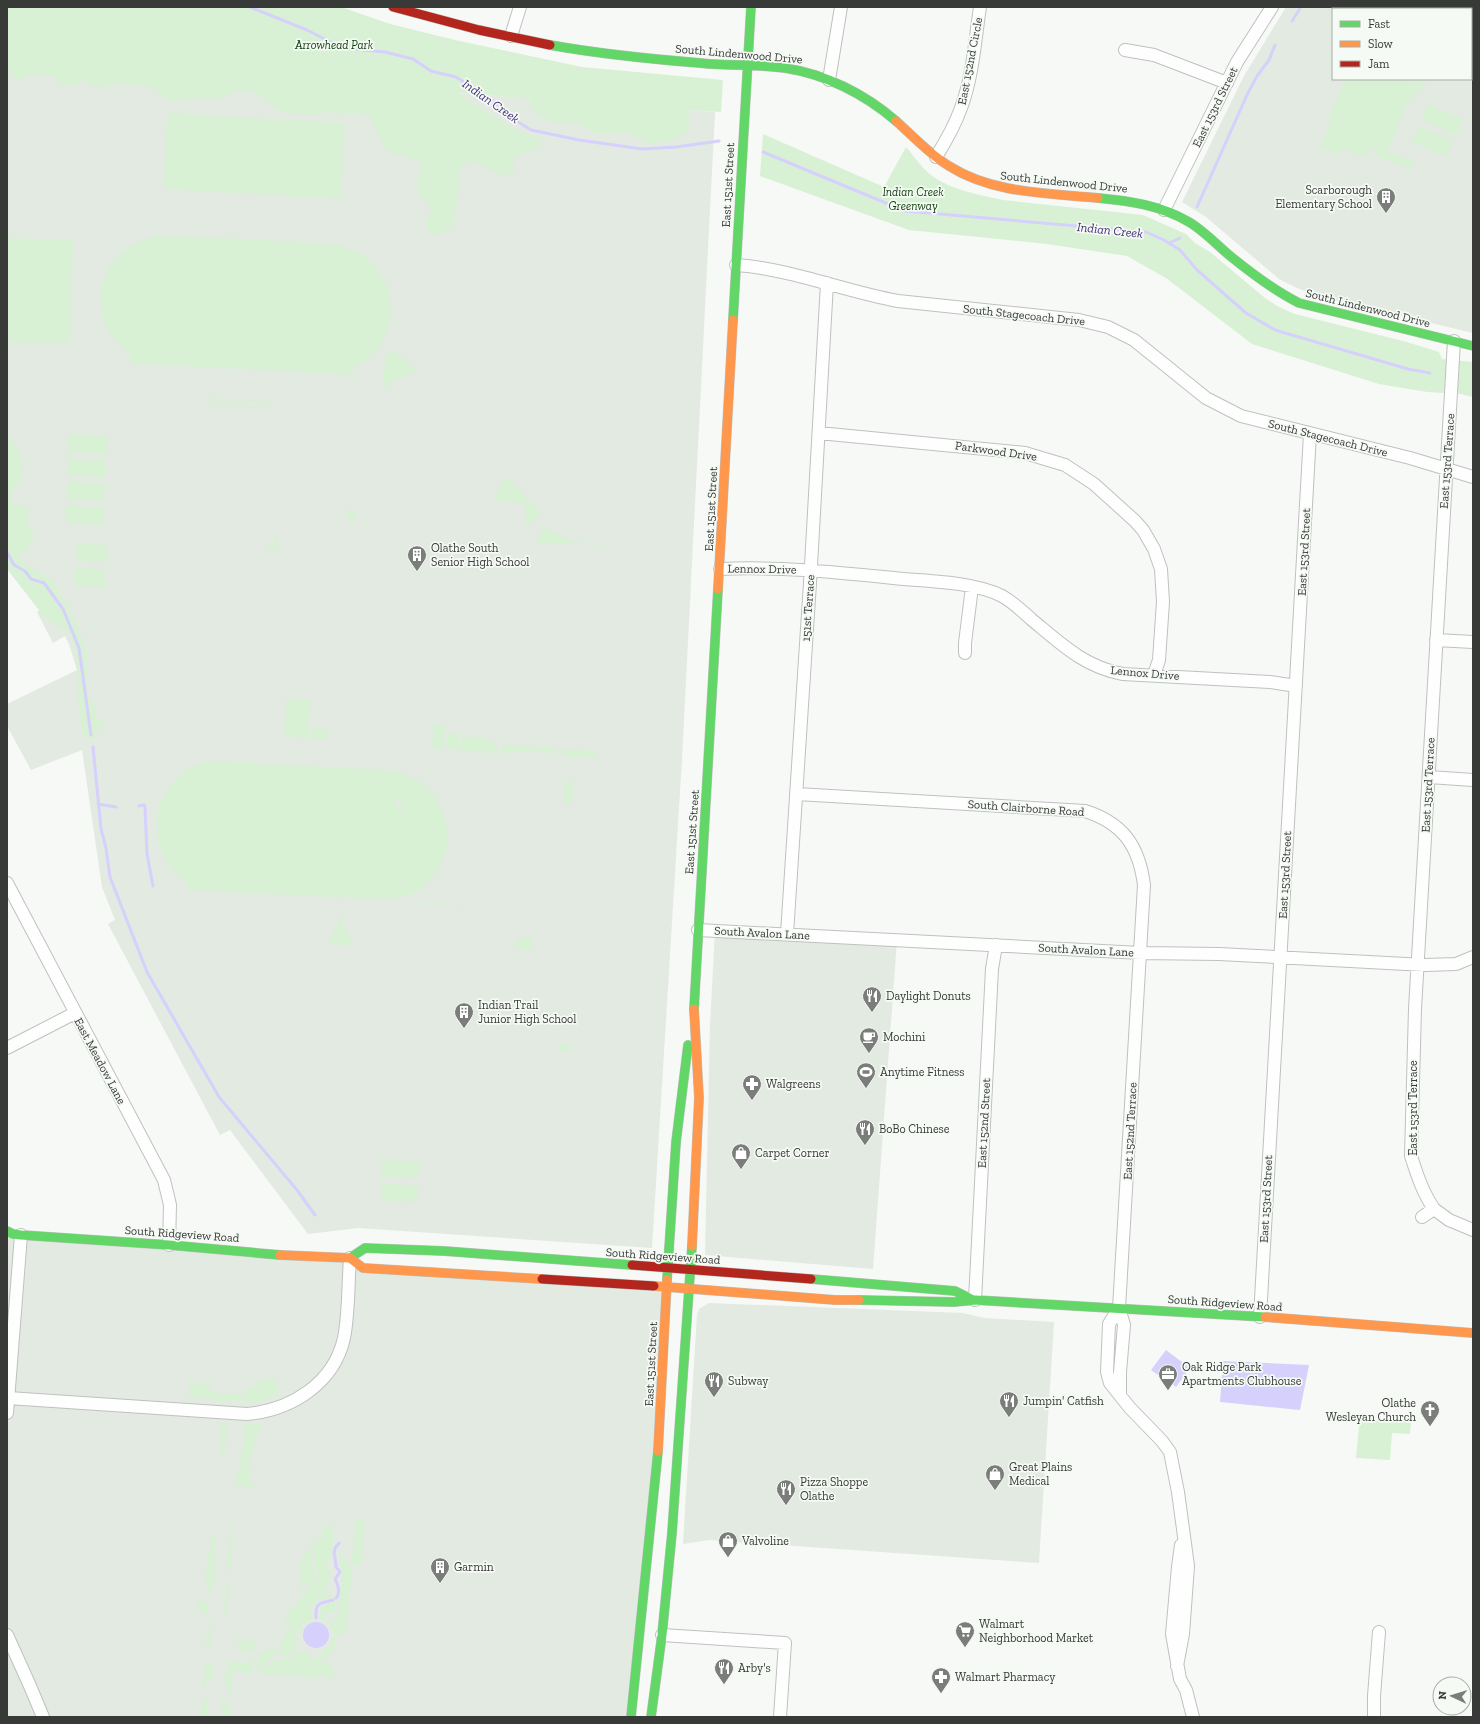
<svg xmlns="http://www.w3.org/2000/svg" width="1480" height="1724" font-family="'Zilla Slab',serif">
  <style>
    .built { fill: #e3eae2; fill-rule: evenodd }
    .green { fill: #d8f1d5; fill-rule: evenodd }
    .water { fill: #d6d0fc }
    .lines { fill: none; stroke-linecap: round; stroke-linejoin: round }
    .stream { stroke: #d6d0fc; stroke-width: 3 }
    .street-casing { stroke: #bfc1bf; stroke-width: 14 }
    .fast-casing { stroke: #bfc1bf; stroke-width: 10 }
    .slow-casing { stroke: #bfc1bf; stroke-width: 10 }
    .jam-casing { stroke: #bfc1bf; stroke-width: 10 }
    .street { stroke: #fefefe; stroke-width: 12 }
    .fast { stroke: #63d668; stroke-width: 9 }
    .slow { stroke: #ff974d; stroke-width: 9 }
    .jam { stroke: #b3261e; stroke-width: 9 }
    .labels { text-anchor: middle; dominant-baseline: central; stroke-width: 3.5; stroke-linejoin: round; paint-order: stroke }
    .park-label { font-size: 12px; font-style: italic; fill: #0c3e09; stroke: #f5faf4 }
    .street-label { font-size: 12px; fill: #383a38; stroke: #f5faf4 }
    .poi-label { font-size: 12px; fill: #383a38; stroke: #f5faf4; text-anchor: start }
    .water-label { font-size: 13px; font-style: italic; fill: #44307a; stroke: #f5faf4 }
  </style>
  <rect width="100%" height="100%" fill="#f6f9f5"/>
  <path class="built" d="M1286,7H1473V333L1318,296L1297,288L1279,279L1206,217L1182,202L1244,76ZM1333,9H1471V79H1333Z
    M7,60L715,112L682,759L652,1248L358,1228L308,1234L230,1130L220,1135L108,924L115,920L102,887L82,750L31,770L7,726V704L77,670L69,644L65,636L53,643L37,612L43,608L7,565Z
    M715,931L897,940L873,1269L705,1255L710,1024Z
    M7,1237L667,1287L631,1717H7Z
    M709,1303L963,1313L984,1318L1054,1322L1039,1563L709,1540L683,1544L697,1315L699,1309Z"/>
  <path class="green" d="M7,7H341L390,24L455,40L582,67L723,80L721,112L687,110L690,120L688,129L682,136L671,141L649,144L627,132L598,134L575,123H556L541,118L528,105L533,99L456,93L517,130L538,138L542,142L541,146L535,150L514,156V174C494,177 496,171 481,165C478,163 473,162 469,161L461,166L458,196L455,210L454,223C446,232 441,238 428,233L427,227L428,217L430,214L431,208C414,193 416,186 422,166L417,160L387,152L369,116L357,113L338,114L331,112L314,115L292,114L277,110L256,93L238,90L219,99H190L171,101L163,96L156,89L126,83L94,88L85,80L71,87L62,84L51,75C38,79 34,70 22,80L16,78L7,69Z
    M1409,7H1457V9H1407Z
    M1345,79H1405L1404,81H1406L1426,82L1425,88H1422L1413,95L1406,106L1388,151L1415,163L1411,170L1379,157L1375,153L1371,145L1365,158L1341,148L1339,153L1336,154L1320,147L1331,123L1328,122Z
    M1428,104L1463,119L1456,135L1421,120Z
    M167,113L345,123L341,199L164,189Z
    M1418,126L1454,141L1447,157L1412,142Z
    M763,134L884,187L906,147C914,156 921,167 931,175C951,190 979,195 1003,200L1143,215L1186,234L1195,243L1210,252L1265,298L1279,307L1295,314L1407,342L1439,352L1442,359L1473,362V397L1461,394L1427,392L1379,384L1252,344L1166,278L1127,256L1047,244L909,230L760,176Z
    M166,235L334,244C387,253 410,314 373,354C367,360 360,364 353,368V375L130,363L131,355C76,316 100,239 166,235Z
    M7,238L73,240L70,344L7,342Z
    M387,351C400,354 409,360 415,371L389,384L387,388L381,383L383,380Z
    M206,398L269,401V403L205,400Z
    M205,404L268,407V409L205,406Z
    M7,434C18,443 26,463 21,477C16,489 10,489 13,504L24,505L28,509C30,520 26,527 34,538L32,544L28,549L25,553L18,555L19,558L24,563L54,582L75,620L85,645L87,657L85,664L88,676L86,684L89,698L92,703L96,705V715L99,720L104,721V726L92,739L86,737L81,730L80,712L77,703V663L74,647L69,633L63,628L45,618L7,569Z
    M69,434L108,436L107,454L68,452Z
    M68,458L106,460L105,478L67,475Z
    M508,477L541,514L531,523H525L526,503L497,501L498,488Z
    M67,481L105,484L104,501L66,499Z
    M66,505L104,507L103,525L65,522Z
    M348,509H355L354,526L346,517Z
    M278,523L277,550H265L275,540Z
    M547,527L552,533L555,530C568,544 584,543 602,543V545L541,543L536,538Z
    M76,543L108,545L107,562L75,561Z
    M75,568L106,570L105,587L74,586Z
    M286,698L311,700L309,738L284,737Z
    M433,724L445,725L444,750L432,748Z
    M312,728L329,729L328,739H312Z
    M448,733L459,734L458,750H447Z
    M461,736L485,738V742H494V745H498V750L495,753L460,751Z
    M501,745L555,748V753L520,751L516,754L503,753L500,750Z
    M561,749L595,751V758L561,756Z
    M220,761L386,770C464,778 470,886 392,900L188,890V883C134,848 154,762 220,761ZM397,795H402L401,808H396Z
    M565,782H574L572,804L564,803L563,801Z
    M415,903L464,905V907L413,904Z
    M339,916H344L342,922L353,942C345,947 337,946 328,941L339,921Z
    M517,937L532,938L531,950L516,949Z
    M559,1043L571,1044L570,1050L568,1051L562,1050L558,1054Z
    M382,1160L419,1161L418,1178L381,1177Z
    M381,1184L418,1185V1202L381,1201Z
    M258,1380H277V1396L256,1403L244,1402V1400L233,1399L232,1402L189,1398L190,1381H194V1383L210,1384V1392L245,1395L246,1387L258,1388Z
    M1366,1415V1419L1411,1422L1410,1434L1392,1433L1390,1460L1356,1458L1360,1417Z
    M219,1422L228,1423L225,1450H223V1458H220L221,1438H220Z
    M245,1424H260L259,1435H255L254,1449L251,1452L249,1482L253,1483V1487L237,1486L234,1491L235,1478H238V1467H240L241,1451H243V1428H245Z
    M356,1519H365L361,1565H351Z
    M232,1524H234L227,1619L226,1616H223L226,1588H228L229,1573H227Z
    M324,1525L334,1526L332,1556L328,1561L327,1566L332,1575L328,1581L327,1588L313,1598L328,1590L332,1597L319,1600L311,1606L310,1611L315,1618C306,1620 301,1625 299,1633L285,1622C286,1611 298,1604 303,1596C305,1594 305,1589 305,1587L316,1582L318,1572L315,1564L316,1558L313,1549L314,1544L321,1537Z
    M213,1537H216L214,1560L215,1564H216V1575L214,1583H213L212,1590H211L210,1594H208V1587H205L208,1552H211Z
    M312,1546V1553L314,1557L311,1567L316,1574L313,1581L304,1584L301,1594C300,1574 295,1562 312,1546Z
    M339,1556H345V1562L350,1563V1567H352L348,1623L344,1637L340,1633L337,1635L334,1644L336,1647L335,1651L330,1650L328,1660L323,1658L320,1653C331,1647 337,1636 329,1624C337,1618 340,1611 337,1601L340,1596L343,1578Z
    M198,1600L204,1602L206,1601L208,1604L209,1617H204L205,1611H197Z
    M334,1601L336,1610L332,1613H327L324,1616L326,1620L330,1621L327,1622L320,1619L321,1607Z
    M209,1626H211L210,1634L212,1635V1646H205Z
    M285,1629H289L297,1634V1641L295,1644L297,1650L290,1656L283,1657C278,1654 279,1648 279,1643H284Z
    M235,1640L255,1641L254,1651L240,1652V1645L235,1644Z
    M266,1649H276L275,1654L261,1668L259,1673H257L259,1651L265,1652Z
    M301,1650L310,1655L309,1658L311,1660L320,1657L326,1663L331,1664L333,1671V1678L262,1674C266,1659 274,1662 285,1660C291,1660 297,1655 301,1650Z
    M230,1660L246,1664L247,1661H254L253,1673L233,1672L232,1691H228V1687L225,1684L226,1670H228Z
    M203,1662H214L213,1678H211V1682H206V1689H203Z
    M204,1697H207V1713H210L209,1717H200Z
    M222,1702H228L227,1708H231L230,1717H223L222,1715Z"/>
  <path class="water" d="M1166,1350L1190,1368L1176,1387L1163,1376L1161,1377L1151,1370Z
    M1223,1361L1309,1365L1300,1410L1220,1402Z
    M303 1635a13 13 0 1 1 26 0a13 13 0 1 1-26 0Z"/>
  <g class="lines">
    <path class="stream" d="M250,7L307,30L342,48L385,52L413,59L431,71L456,77L488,97L515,120L531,130L579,140L642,149L676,147L719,141
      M1292,21L1301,7
      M763,152L905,211L1146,232L1164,240L1180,250L1197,270L1246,313L1275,330L1408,369L1430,373
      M1197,207L1247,95L1257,76L1269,60L1275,45
      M1169,243L1180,238
      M7,552L14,565L25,571L31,579L44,583L63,609L79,648L91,735
      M93,747L101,829L106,848L110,877L147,972L219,1097L297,1190L315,1215
      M98,804L116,807
      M139,806L144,805L145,807L147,854L153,886
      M334,1555L335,1548L339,1543
      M335,1557L336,1567L340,1572L335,1579C338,1585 341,1593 336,1598
      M316,1618C315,1603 319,1603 333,1600"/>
    <g class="street-casing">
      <path id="street" d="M511,36L520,7
        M1125,50L1154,55L1227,83
        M829,80L841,7
        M936,157C946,141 955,125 961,108C973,76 975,40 980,7
        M1164,210L1237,62L1272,7
        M736,265C792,269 843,291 898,301L1079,320L1108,327L1134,340L1206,398L1241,416L1410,458L1473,477
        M819,433L1025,453L1065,465L1094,484L1135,521L1143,530L1154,549L1161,569L1163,602L1159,660L1154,675
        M720,569C781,566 843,573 904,579C934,581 977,583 1002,596C1013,602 1022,611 1031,619C1060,643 1084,667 1123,674L1270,682L1296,686
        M1436,640L1473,642
        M965,653V643L972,587
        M1429,777L1473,780
        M797,794L1085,811C1123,823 1139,846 1144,885L1119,1308L1124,1325L1120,1372V1395
        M7,883L164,1180L170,1205L169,1245
        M698,930L1141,953L1219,954L1425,965L1456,964L1473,957
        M787,934L810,583L827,283
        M7,1048L75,1013
        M1434,1209L1449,1220L1473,1230
        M1422,1217L1434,1209C1423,1193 1417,1175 1411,1156L1415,1009L1454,341
        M975,1300L992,969L996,945
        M1119,1308L1109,1324L1107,1372L1110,1383L1130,1408L1162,1441L1170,1452L1178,1492L1188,1566L1183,1634L1177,1666
        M1260,1317L1310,434
        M8,1398L247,1414C292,1410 334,1383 344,1338C349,1313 348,1283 350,1258
        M7,1413L21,1235
        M1181,1545L1178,1567L1172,1634L1180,1679L1186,1690L1193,1717
        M7,1635L30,1686L43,1717
        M662,1635L785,1643L780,1717
        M1374,1717V1696L1379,1632"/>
    </g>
    <g class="fast-casing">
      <path id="fast" d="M550,45C600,54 650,59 700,63C728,66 757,64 785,68C825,74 865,94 896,121
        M1098,198C1130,201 1160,205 1189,222C1203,230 1216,244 1229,255C1251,273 1273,290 1299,303L1473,346
        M733,320L751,7
        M694,1009L718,589
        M7,1231L13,1234L21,1235L169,1245L280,1255
        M350,1258L365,1248L444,1251L632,1265
        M811,1279L955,1291L971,1299
        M667,1280L676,1142L688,1045
        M859,1300L954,1302L975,1300L1265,1317
        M631,1717L658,1451
        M651,1717L662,1635L672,1533L692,1246"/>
    </g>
    <g class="slow-casing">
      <path id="slow" d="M896,121C913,136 929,154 949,166C993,194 1049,193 1098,198
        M718,589L733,320
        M692,1246L699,1098L694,1009
        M280,1255L350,1258L363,1268L542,1279
        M654,1286L835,1300H859
        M1265,1317L1473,1333
        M658,1451L667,1280"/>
    </g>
    <g class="jam-casing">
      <path id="jam" d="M393,7L479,30L550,45
        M632,1265L811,1279
        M542,1279L654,1286"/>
    </g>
    <use href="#street" class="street"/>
    <use href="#fast" class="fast"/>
    <use href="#slow" class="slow"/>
    <use href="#jam" class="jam"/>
  </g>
  <defs>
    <g id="building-pin" transform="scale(1)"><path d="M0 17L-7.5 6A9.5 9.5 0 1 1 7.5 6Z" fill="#7a7d7a" stroke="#f5faf4"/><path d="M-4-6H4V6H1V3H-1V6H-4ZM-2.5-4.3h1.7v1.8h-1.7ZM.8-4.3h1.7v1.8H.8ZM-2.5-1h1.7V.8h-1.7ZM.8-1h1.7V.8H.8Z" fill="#fff"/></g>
    <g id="restaurant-pin" transform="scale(1)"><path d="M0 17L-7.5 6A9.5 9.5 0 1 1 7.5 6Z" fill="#7a7d7a" stroke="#f5faf4"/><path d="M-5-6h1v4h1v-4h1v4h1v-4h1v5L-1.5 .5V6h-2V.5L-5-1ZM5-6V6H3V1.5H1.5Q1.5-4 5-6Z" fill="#fff"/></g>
    <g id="cafe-pin" transform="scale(1)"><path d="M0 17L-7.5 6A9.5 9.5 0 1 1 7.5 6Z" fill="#7a7d7a" stroke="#f5faf4"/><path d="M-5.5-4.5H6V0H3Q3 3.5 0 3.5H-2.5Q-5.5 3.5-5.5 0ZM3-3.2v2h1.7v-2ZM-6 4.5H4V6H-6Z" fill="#fff"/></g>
    <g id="stadium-pin" transform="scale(1)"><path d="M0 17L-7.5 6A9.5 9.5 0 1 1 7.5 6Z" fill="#7a7d7a" stroke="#f5faf4"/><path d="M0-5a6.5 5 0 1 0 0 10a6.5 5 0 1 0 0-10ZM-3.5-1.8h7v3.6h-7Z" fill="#fff"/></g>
    <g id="pharmacy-pin" transform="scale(1)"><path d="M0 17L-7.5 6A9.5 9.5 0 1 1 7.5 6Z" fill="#7a7d7a" stroke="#f5faf4"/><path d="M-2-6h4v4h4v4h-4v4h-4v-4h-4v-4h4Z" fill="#fff"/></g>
    <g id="shop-pin" transform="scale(1)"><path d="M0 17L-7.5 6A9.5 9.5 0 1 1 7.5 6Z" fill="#7a7d7a" stroke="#f5faf4"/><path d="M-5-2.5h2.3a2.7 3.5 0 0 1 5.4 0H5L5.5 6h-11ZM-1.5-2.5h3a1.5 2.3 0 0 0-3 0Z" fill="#fff"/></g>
    <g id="office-pin" transform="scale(1)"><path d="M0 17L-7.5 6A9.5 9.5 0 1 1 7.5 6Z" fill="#7a7d7a" stroke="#f5faf4"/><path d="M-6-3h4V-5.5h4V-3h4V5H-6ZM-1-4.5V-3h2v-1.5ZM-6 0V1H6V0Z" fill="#fff"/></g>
    <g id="church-pin" transform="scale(1)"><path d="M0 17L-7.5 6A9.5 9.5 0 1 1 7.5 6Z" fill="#7a7d7a" stroke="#f5faf4"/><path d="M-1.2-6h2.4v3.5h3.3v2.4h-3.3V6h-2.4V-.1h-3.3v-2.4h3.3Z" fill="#fff"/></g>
    <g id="supermarket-pin" transform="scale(1)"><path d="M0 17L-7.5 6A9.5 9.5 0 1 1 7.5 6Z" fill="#7a7d7a" stroke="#f5faf4"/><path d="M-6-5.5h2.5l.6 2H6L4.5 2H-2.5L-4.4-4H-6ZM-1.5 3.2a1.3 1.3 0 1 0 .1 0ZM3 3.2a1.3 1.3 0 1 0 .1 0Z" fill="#fff"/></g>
  </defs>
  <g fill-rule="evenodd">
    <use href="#building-pin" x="1386" y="197"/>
    <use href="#building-pin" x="417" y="555"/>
    <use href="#restaurant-pin" x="872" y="996"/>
    <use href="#building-pin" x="464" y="1012"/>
    <use href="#cafe-pin" x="869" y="1037"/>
    <use href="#stadium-pin" x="866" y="1072"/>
    <use href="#pharmacy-pin" x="752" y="1084"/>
    <use href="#restaurant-pin" x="865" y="1129"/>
    <use href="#shop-pin" x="741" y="1153"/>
    <use href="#office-pin" x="1168" y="1374"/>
    <use href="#restaurant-pin" x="714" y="1381"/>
    <use href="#restaurant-pin" x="1009" y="1401"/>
    <use href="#church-pin" x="1430" y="1410"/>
    <use href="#shop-pin" x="995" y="1474"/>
    <use href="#restaurant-pin" x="786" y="1489"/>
    <use href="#shop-pin" x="728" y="1541"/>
    <use href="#building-pin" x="440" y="1567"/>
    <use href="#supermarket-pin" x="965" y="1631"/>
    <use href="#restaurant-pin" x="724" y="1668"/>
    <use href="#pharmacy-pin" x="941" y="1677"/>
  </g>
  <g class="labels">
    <g class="park-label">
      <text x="334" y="45">Arrowhead Park</text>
      <text x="913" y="192">Indian Creek<tspan x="913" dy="14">Greenway</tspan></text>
    </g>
    <g class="street-label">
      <text transform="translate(739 54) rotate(5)">South Lindenwood Drive</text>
      <text transform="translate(970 61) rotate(-79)">East 152nd Circle</text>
      <text transform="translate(1215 107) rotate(-64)">East 153rd Street</text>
      <text transform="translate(1064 182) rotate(6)">South Lindenwood Drive</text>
      <text transform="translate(728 185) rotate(-87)">East 151st Street</text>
      <text transform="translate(1368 308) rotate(14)">South Lindenwood Drive</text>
      <text transform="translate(1024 315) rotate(6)">South Stagecoach Drive</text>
      <text transform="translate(1328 438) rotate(14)">South Stagecoach Drive</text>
      <text transform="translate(996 451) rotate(8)">Parkwood Drive</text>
      <text transform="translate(1447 461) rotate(-86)">East 153rd Terrace</text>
      <text transform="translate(711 509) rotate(-87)">East 151st Street</text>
      <text transform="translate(1304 552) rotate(-87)">East 153rd Street</text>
      <text transform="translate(762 569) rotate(1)">Lennox Drive</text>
      <text transform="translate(808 608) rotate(-86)">151st Terrace</text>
      <text transform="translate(1145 673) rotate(5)">Lennox Drive</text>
      <text transform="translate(1428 785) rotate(-87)">East 153rd Terrace</text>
      <text transform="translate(1026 808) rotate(4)">South Clairborne Road</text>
      <text transform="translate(692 832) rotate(-86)">East 151st Street</text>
      <text transform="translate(1285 875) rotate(-87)">East 153rd Street</text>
      <text transform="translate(762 933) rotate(3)">South Avalon Lane</text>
      <text transform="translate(1086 950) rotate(3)">South Avalon Lane</text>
      <text transform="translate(100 1061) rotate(62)">East Meadow Lane</text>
      <text transform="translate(1413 1108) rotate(-90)">East 153rd Terrace</text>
      <text transform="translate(984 1123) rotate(-87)">East 152nd Street</text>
      <text transform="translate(1130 1131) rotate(-87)">East 152nd Terrace</text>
      <text transform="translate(1266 1199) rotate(-87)">East 153rd Street</text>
      <text transform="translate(182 1234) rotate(4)">South Ridgeview Road</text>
      <text transform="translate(663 1256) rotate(4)">South Ridgeview Road</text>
      <text transform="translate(1225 1303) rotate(4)">South Ridgeview Road</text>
      <text transform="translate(651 1364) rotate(-87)">East 151st Street</text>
    </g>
    <g class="poi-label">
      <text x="1372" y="190" text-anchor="end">Scarborough<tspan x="1372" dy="14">Elementary School</tspan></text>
      <text x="431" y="548">Olathe South<tspan x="431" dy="14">Senior High School</tspan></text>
      <text x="886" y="996">Daylight Donuts</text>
      <text x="478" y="1005">Indian Trail<tspan x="478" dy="14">Junior High School</tspan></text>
      <text x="883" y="1037">Mochini</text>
      <text x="880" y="1072">Anytime Fitness</text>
      <text x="766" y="1084">Walgreens</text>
      <text x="879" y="1129">BoBo Chinese</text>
      <text x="755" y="1153">Carpet Corner</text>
      <text x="1182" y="1367">Oak Ridge Park<tspan x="1182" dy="14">Apartments Clubhouse</tspan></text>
      <text x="728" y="1381">Subway</text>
      <text x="1023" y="1401">Jumpin' Catfish</text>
      <text x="1416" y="1403" text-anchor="end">Olathe<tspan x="1416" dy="14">Wesleyan Church</tspan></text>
      <text x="1009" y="1467">Great Plains<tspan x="1009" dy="14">Medical</tspan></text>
      <text x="800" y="1482">Pizza Shoppe<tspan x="800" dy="14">Olathe</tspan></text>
      <text x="742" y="1541">Valvoline</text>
      <text x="454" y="1567">Garmin</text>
      <text x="979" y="1624">Walmart<tspan x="979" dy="14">Neighborhood Market</tspan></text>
      <text x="738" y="1668">Arby's</text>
      <text x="955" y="1677">Walmart Pharmacy</text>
    </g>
    <g class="water-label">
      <text transform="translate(491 101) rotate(35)">Indian Creek</text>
      <text transform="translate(1110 230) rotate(6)">Indian Creek</text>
    </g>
  </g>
  <rect width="1480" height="1724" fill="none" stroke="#383a38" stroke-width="16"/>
  <rect x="1332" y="8" width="140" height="72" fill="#f5faf4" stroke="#a9ada9"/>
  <rect x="1340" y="21" width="20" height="6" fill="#63d668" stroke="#a9ada9"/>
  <text x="1368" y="28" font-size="12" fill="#383a38">Fast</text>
  <rect x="1340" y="41" width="20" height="6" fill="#ff974d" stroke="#a9ada9"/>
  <text x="1368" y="48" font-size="12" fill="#383a38">Slow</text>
  <rect x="1340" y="61" width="20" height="6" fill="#b3261e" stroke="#a9ada9"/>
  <text x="1368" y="68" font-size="12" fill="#383a38">Jam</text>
  <g transform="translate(1452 1696) rotate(274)"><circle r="19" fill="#f5faf4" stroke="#a9ada9"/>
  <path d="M0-3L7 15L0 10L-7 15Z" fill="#7a7d7a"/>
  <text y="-6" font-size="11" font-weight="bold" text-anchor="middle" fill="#383a38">N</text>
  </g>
</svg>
